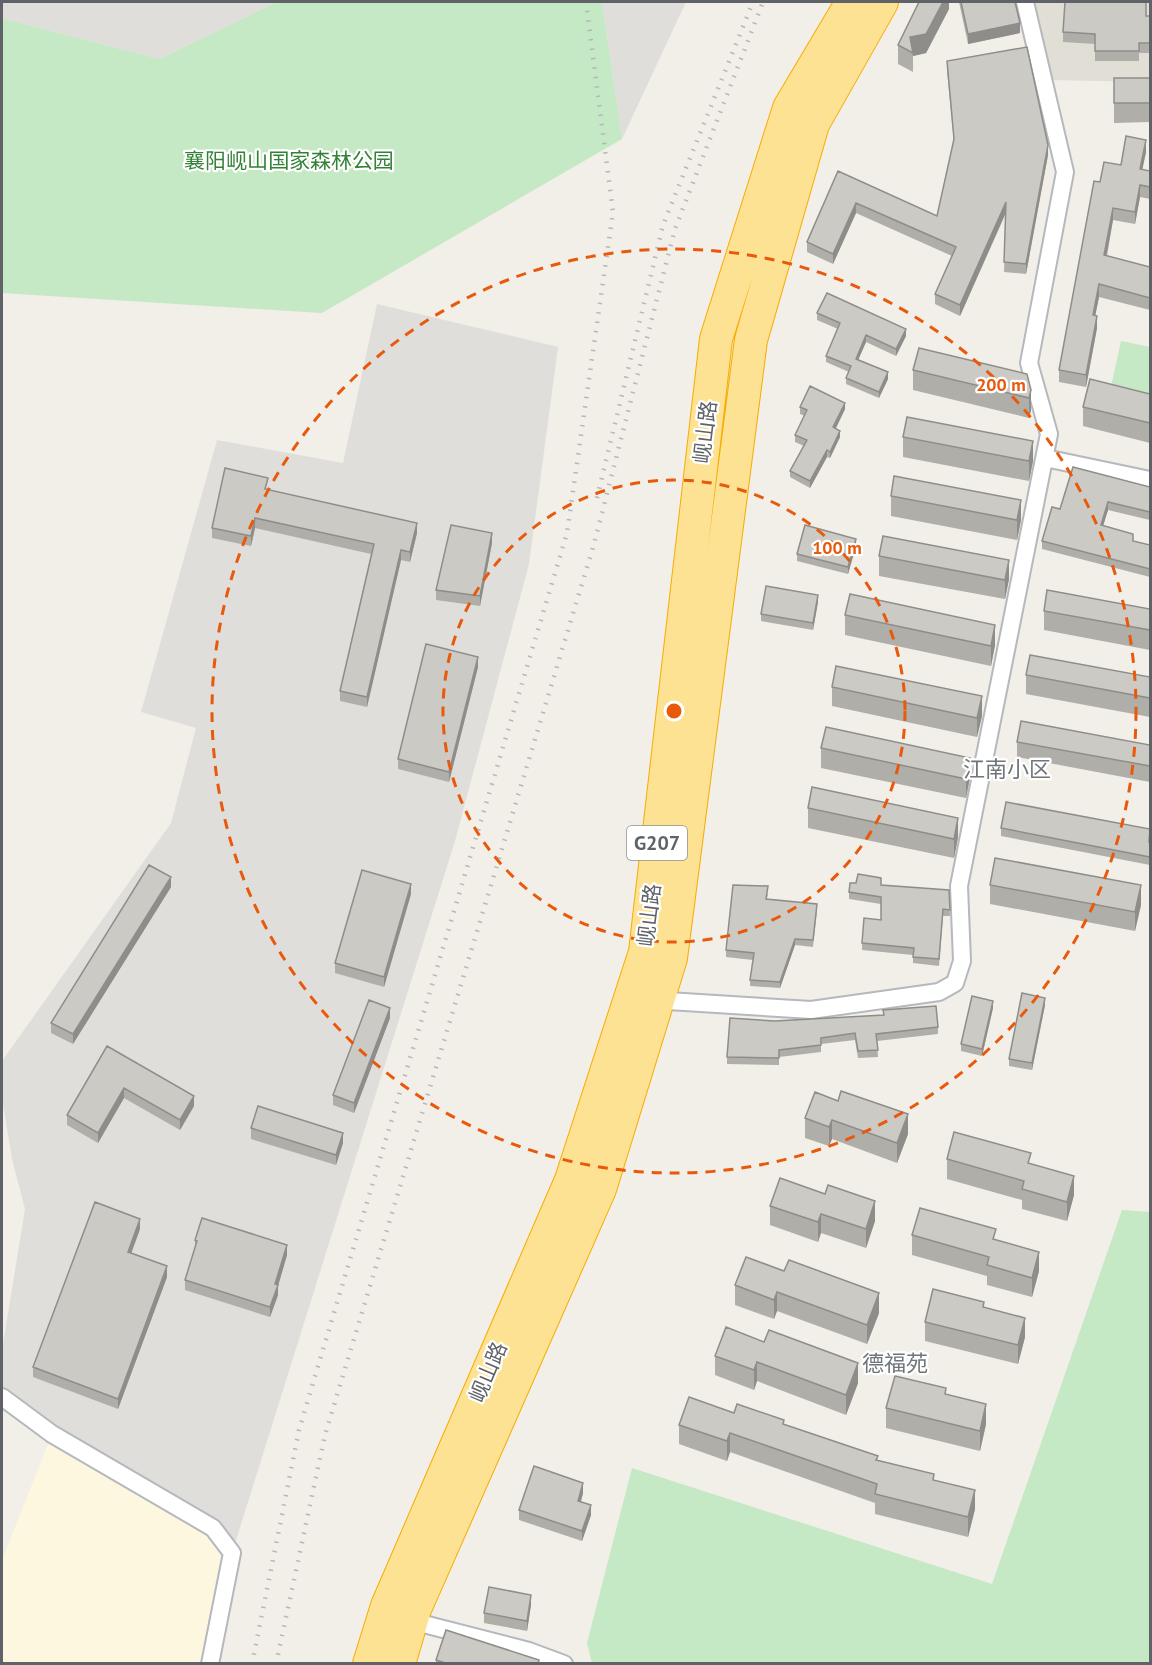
<svg xmlns="http://www.w3.org/2000/svg" width="1152" height="1665" font-family="'PT Sans','Noto Sans SC',sans-serif">
  <style>
    .commercial { fill: #fef7e0 }
    .industrial { fill: #e0deda }
    .education { fill: #e1ded6 }
    .green { fill: #c5e8c5 }
    .lines { fill: none; stroke-linecap: round; stroke-linejoin: round }
    .street-casing { stroke: #b5b8bc; stroke-width: 20 }
    .highway-casing { stroke: #f9ab00; stroke-width: 34 }
    .street { stroke: #fff; stroke-width: 16 }
    .highway { stroke: #fde293; stroke-width: 32 }
    .rail { stroke: #b6b7b8; stroke-width: 4.5; stroke-dasharray: 1.5 8; stroke-linecap: butt }
    .wall { fill: #afaea9 }
    .shaded-wall { fill: #8f8d8a }
    .building { fill: #cccac5; stroke: #8f8d8a; stroke-width: 1.5 }
    .ring { fill: none; stroke: #e8590c; stroke-width: 3; stroke-dasharray: 10 8 }
    .labels { text-anchor: middle; dominant-baseline: central; stroke-width: 4.5; stroke-linejoin: round; paint-order: stroke }
    .shield { fill: #fff; stroke: #8f9295; stroke-width: 1.5 }
    .shield-label { font-size: 20px; font-weight: bold; fill: #5f6368 }
    .park-label { font-size: 21px; fill: #348238; stroke: #fff }
    .street-label { font-size: 21px; fill: #5f6368; stroke: #fff }
    .neighbourhood-label { font-size: 22px; fill: #70757a; stroke: #fff }
    .centre { fill: #e8590c; stroke: #fff; stroke-width: 3 }
    .ring-label { font-size: 18px; text-anchor: middle; font-weight: bold; fill: #e8590c; stroke: #fff; stroke-width: 4.5; stroke-linejoin: round; paint-order: stroke }
  </style>
  <rect width="100%" height="100%" fill="#f1efe8"/>
  <path class="commercial" d="M52,1434L213,1528L232,1553L210,1663H2V1560Z"/>
  <path class="industrial" d="M2,2H277L159,59L2,18Z
    M602,2H686L622,139Z
    M377,304L558,347L529,564L455,841L232,1553L213,1528L2,1397V1350L25,1209L12,1159L2,1098V1061L171,823L196,728L141,712L217,440L343,463Z"/>
  <path class="education" d="M1028,2H1150V82L1048,80Z"/>
  <path class="green" d="M277,2H602L622,139L322,313L2,293V18L159,59Z
    M1121,341L1150,347V396L1111,387Z
    M1122,1210L1150,1212V1663H592L587,1643L632,1468L992,1584Z"/>
  <g class="lines">
    <g class="street-casing">
      <path id="street" d="M1045,458L1150,480
        M652,1000L811,1010L939,992L955,983L962,961L959,886L1049,434L1029,363L1065,172L1025,2
        M2,1397L52,1434L213,1528L232,1553L210,1664
        M412,1621L529,1651L564,1664"/>
    </g>
    <g class="highway-casing">
      <path id="highway" d="M369,1664L387,1606L571,1180L645,952L716,339L789,108L852,2
        M399,1664L415,1609L600,1189L671,958L751,340L813,124L882,2"/>
    </g>
    <use href="#street" class="street"/>
    <use href="#highway" class="highway"/>
    <path class="rail" d="M597,498L663,225L753,2
      M252,1664L299,1430L567,533L613,212L586,2
      M276,1664L325,1435L594,544L675,229L763,2"/>
  </g>
  <path class="wall" d="M949,2V9L926,53L913,56V72L898,64V45Z
    M959,2H1015L1020,33L968,44Z
    M1146,16H1150V53H1139V61H1095V44L1063,42V32Z
    M947,61L1048,155L1026,274L1004,272L1006,213L960,316L935,304V294L952,256L856,213L833,264L807,252V242L838,171L937,216L954,142L947,71Z
    M1114,78H1150V122L1114,123Z
    M1146,152L1142,169L1150,171V199L1140,197L1135,224L1113,220L1107,256L1150,267V310L1099,297L1095,316L1097,328L1086,387L1059,382V370L1100,182L1121,165Z
    M817,313L906,336L896,356L866,342L858,360L888,379L879,398L846,384V378L849,372L826,362V356L838,329L817,320Z
    M913,370L1027,374L1031,410L1029,418L913,390Z
    M1150,394V443L1083,426V407Z
    M800,407L845,409L836,428L840,437L830,458L827,457L810,488L790,477V471L804,446L795,442V435L805,416L800,414Z
    M903,437L1033,461L1029,481L903,457Z
    M1150,487V520L1108,510L1103,525L1133,541L1150,545V577L1042,549V541L1060,509Z
    M268,488L267,490L417,533L410,562L401,560L367,707L340,701V691L371,554L255,528L251,546L212,538V528Z
    M891,496L1021,520L1017,540L891,516Z
    M492,543L480,606L436,600V590Z
    M856,546L848,574L797,561V554Z
    M879,556L1009,579L1005,599L879,576Z
    M818,602L813,630L761,621V614Z
    M1150,609V650L1044,630V611Z
    M845,615L995,645L991,666L845,635Z
    M478,667L449,782L398,769V759Z
    M1026,675L1150,677V717L1026,694Z
    M832,687L982,716L977,737L832,706Z
    M1017,742L1150,745V782L1017,757Z
    M821,748L970,777L966,798L821,768Z
    M808,808L958,837L954,858L808,828Z
    M1001,828L1150,842V865L1001,836Z
    M881,885L949,890L950,916H943L939,966L913,963V955L862,950V943L881,920V904L849,899V892Z
    M990,885L1141,905L1135,931L990,904Z
    M171,887L73,1044L51,1033V1023Z
    M768,893L767,899L817,911L813,947L795,945L780,988L750,986V980L753,960L726,957V950Z
    M411,894L384,987L335,973V963Z
    M1045,1005L1032,1070L1009,1066V1059Z
    M993,1008L982,1056L961,1051V1044Z
    M390,1018L354,1113L333,1105V1095Z
    M775,1021L938,1027V1034L877,1041L878,1057L858,1058L855,1040L821,1044V1052L779,1057V1065L727,1064V1057Z
    M107,1046L194,1106L180,1130L124,1098L98,1143L67,1125V1115Z
    M815,1092L908,1134L897,1163L832,1139L829,1146L805,1138V1118Z
    M251,1128L343,1143L336,1165L251,1139Z
    M947,1159L1074,1195L1067,1221L1022,1209V1200L947,1179Z
    M770,1206L875,1221L866,1248L821,1233L818,1242L770,1225Z
    M140,1229L131,1253L167,1277L118,1409L33,1377V1367Z
    M912,1235L1039,1271L1032,1297L987,1285V1276L912,1255Z
    M195,1240L287,1255L278,1286V1295L270,1317L185,1290V1280L195,1250Z
    M746,1257L879,1313L867,1344L777,1311L774,1319L735,1305V1285Z
    M984,1307L1025,1337L1018,1364L925,1341V1322Z
    M726,1327L858,1383L846,1415L757,1381L754,1390L715,1375V1356Z
    M946,1394L986,1424L980,1451L886,1428V1408Z
    M734,1413L784,1425L878,1460L934,1480L975,1509L968,1537L875,1514V1503L730,1452L727,1461L679,1444V1425Z
    M583,1493L581,1502L591,1515L582,1541L519,1520V1510Z
    M531,1605L527,1631L484,1623V1613Z
    M436,1660L539,1664H436Z"/>
  <path class="shaded-wall" d="M943,2H949V9L926,53L913,56L910,37Z
    M1020,23V33L968,44V34Z
    M1146,140V152L1140,181V169Z
    M1048,145V155L1026,274V264Z
    M1140,185V197L1135,224V212Z
    M1006,202V212L960,316V305Z
    M856,203V213L833,264V254Z
    M1113,208V220L1104,268V255Z
    M1099,284V297L1093,327V315Z
    M1097,316V328L1086,387V375Z
    M906,329V336L896,356V349Z
    M866,335V342L856,365V359Z
    M888,372V379L879,398V392Z
    M1031,390V410L1029,418V398Z
    M845,403V409L833,434V427Z
    M840,431V437L830,458V452Z
    M1033,441V461L1029,481V461Z
    M827,450V457L810,488V481Z
    M1021,500V520L1017,540V520Z
    M1108,502V510L1101,533V525Z
    M255,518V528L251,546V536Z
    M417,523V533L410,562V552Z
    M492,533V543L480,606V596Z
    M856,539V546L848,574V567Z
    M401,550V560L367,707V697Z
    M1009,560V579L1005,599V580Z
    M818,595V602L813,630V623Z
    M995,625V645L991,666V646Z
    M478,657V667L449,782V772Z
    M982,696V716L977,737V718Z
    M970,758V777L966,798V779Z
    M958,818V837L954,858V839Z
    M171,877V887L73,1044V1034Z
    M411,884V894L384,987V977Z
    M1141,885V905L1135,931V912Z
    M795,939V945L780,988V982Z
    M1045,998V1005L1032,1070V1063Z
    M993,1001V1008L982,1056V1049Z
    M390,1008V1018L354,1113V1103Z
    M124,1088V1098L98,1143V1133Z
    M194,1096V1106L180,1130V1120Z
    M908,1114V1134L897,1163V1143Z
    M832,1120V1139L829,1146V1127Z
    M343,1133V1143L336,1165V1155Z
    M1074,1176V1195L1067,1221V1202Z
    M875,1201V1221L866,1248V1229Z
    M821,1214V1233L818,1242V1222Z
    M140,1219V1229L128,1262V1252Z
    M287,1245V1255L278,1286V1295L270,1317V1307L275,1284Z
    M1039,1252V1271L1032,1297V1278Z
    M167,1266V1277L118,1409V1399Z
    M777,1292V1311L774,1319V1300Z
    M879,1293V1313L867,1344V1325Z
    M1025,1318V1337L1018,1364V1345Z
    M757,1362V1381L754,1390V1370Z
    M858,1363V1383L846,1415V1395Z
    M986,1404V1424L980,1451V1431Z
    M730,1433V1452L727,1461V1441Z
    M583,1483V1493L578,1511V1501Z
    M975,1490V1509L968,1537V1517Z
    M591,1505V1515L582,1541V1531Z
    M531,1595V1605L527,1631V1621Z"/>
  <path class="building" d="M919,2H943L926,34L910,37L913,53L898,45Z
    M961,2H1015L1020,23L968,34Z
    M1065,2H1146V16H1150V43H1139V51H1095V34L1063,32Z
    M1027,47L1048,145L1026,264L1004,262L1006,202L960,305L935,294L956,247L856,203L833,254L807,242L838,171L937,216L954,139L947,61Z
    M1114,78H1150V103H1114Z
    M1126,136L1146,140L1140,169L1150,171V187L1140,185L1135,212L1113,208L1104,255L1150,267V298L1099,284L1093,315L1097,316L1086,375L1059,370L1094,181L1100,182L1104,162L1121,165Z
    M827,293L906,329L896,349L866,335L856,359L888,372L879,392L846,378L851,366L826,356L840,323L817,313Z
    M919,348L1027,374L1031,390L1029,398L913,370Z
    M1090,379L1150,394V423L1083,407Z
    M810,386L845,403L833,427L840,431L830,452L827,450L810,481L790,471L807,440L795,435L807,410L800,407Z
    M907,417L1033,441L1029,461L903,437Z
    M1073,467L1150,487V512L1108,502L1101,525L1133,534V541L1150,545V569L1042,541L1052,507L1060,509Z
    M225,468L268,478L265,489L417,523L410,552L401,550L367,697L340,691L374,544L255,518L251,536L212,528Z
    M894,476L1021,500L1017,520L891,496Z
    M451,525L492,533L480,596L436,590Z
    M805,525L856,539L848,567L797,554Z
    M883,536L1009,560L1005,580L879,556Z
    M766,586L818,595L813,623L761,614Z
    M1047,590L1150,609V630L1044,611Z
    M850,594L995,625L991,646L845,615Z
    M426,644L478,657L449,772L398,759Z
    M1030,655L1150,677V698L1026,675Z
    M836,666L982,696L977,718L832,687Z
    M1021,721L1150,745V766L1017,742Z
    M826,727L970,758L966,779L821,748Z
    M812,787L958,818L954,839L808,808Z
    M1006,802L1150,829L1149,842H1150V857L1001,828Z
    M995,858L1141,885L1135,912L990,885Z
    M149,865L171,877L73,1034L51,1023Z
    M362,870L411,884L384,977L335,963Z
    M858,874L881,878V885L949,890L950,910L943,909L939,959L913,957L914,948L862,943L864,918L881,920V897L849,892L850,883H856Z
    M733,885L768,886L766,899L817,904L813,940L795,939L780,982L750,980L754,953L726,950Z
    M1022,993L1045,998L1032,1063L1009,1059Z
    M972,996L993,1001L982,1049L961,1044Z
    M369,1000L390,1008L354,1103L333,1095Z
    M936,1006L938,1027L876,1034L878,1050L858,1051L855,1033L821,1038V1045L779,1050V1058L727,1057L730,1018L775,1021L884,1015L883,1010Z
    M107,1046L194,1096L180,1120L124,1088L98,1133L67,1115Z
    M841,1091L908,1114L897,1143L832,1120L829,1127L805,1118L815,1092L838,1101Z
    M258,1106L343,1133L336,1155L251,1128Z
    M954,1132L1031,1153L1028,1163L1074,1176L1067,1202L1022,1189L1024,1181L947,1159Z
    M780,1178L825,1194L828,1185L875,1201L866,1229L821,1214L818,1222L770,1206Z
    M95,1202L140,1219L128,1252L167,1266L118,1399L33,1367Z
    M920,1208L996,1229L993,1239L1039,1252L1032,1278L987,1265L989,1257L912,1235Z
    M202,1218L287,1245L275,1284L278,1285L270,1307L185,1280L197,1241L195,1240Z
    M746,1257L784,1271L789,1260L879,1293L867,1325L777,1292L774,1300L735,1285Z
    M933,1289L984,1302L983,1307L1025,1318L1018,1345L925,1322Z
    M726,1327L764,1342L769,1330L858,1363L846,1395L757,1362L754,1370L715,1356Z
    M895,1376L946,1388L945,1394L986,1404L980,1431L886,1408Z
    M689,1397L734,1413L737,1404L784,1420L783,1424L878,1456L876,1460L934,1474L933,1480L975,1490L968,1517L875,1494L877,1484L730,1433L727,1441L679,1425Z
    M534,1466L583,1483L578,1501L591,1505L582,1531L519,1510Z
    M489,1587L531,1595L527,1621L484,1613Z
    M446,1630L539,1660L538,1664H448L436,1660Z"/>
  <g class="ring">
    <circle cx="674" cy="711" r="231"/>
    <circle cx="674" cy="711" r="462"/>
  </g>
  <g class="labels">
    <rect class="shield" x="627" y="826" width="60" height="34" rx="4.5"/>
    <g class="shield-label">
      <text x="657" y="843">G207</text>
    </g>
    <g class="park-label">
      <text x="289" y="160">襄阳岘山国家森林公园</text>
    </g>
    <g class="street-label">
      <text transform="translate(705 432) rotate(-83)">岘山路</text>
      <text transform="translate(649 915) rotate(-83)">岘山路</text>
      <text transform="translate(488 1372) rotate(-67)">岘山路</text>
    </g>
    <g class="neighbourhood-label">
      <text x="1007" y="769">江南小区</text>
      <text x="895" y="1363">德福苑</text>
    </g>
  </g>
  <circle cx="674" cy="711" r="9" class="centre"/>
  <g class="ring-label">
    <text x="1001" y="391">200 m</text>
    <text x="837" y="554">100 m</text>
  </g>
  <rect width="1152" height="1665" fill="none" stroke="#5f6368" stroke-width="6"/>
</svg>
